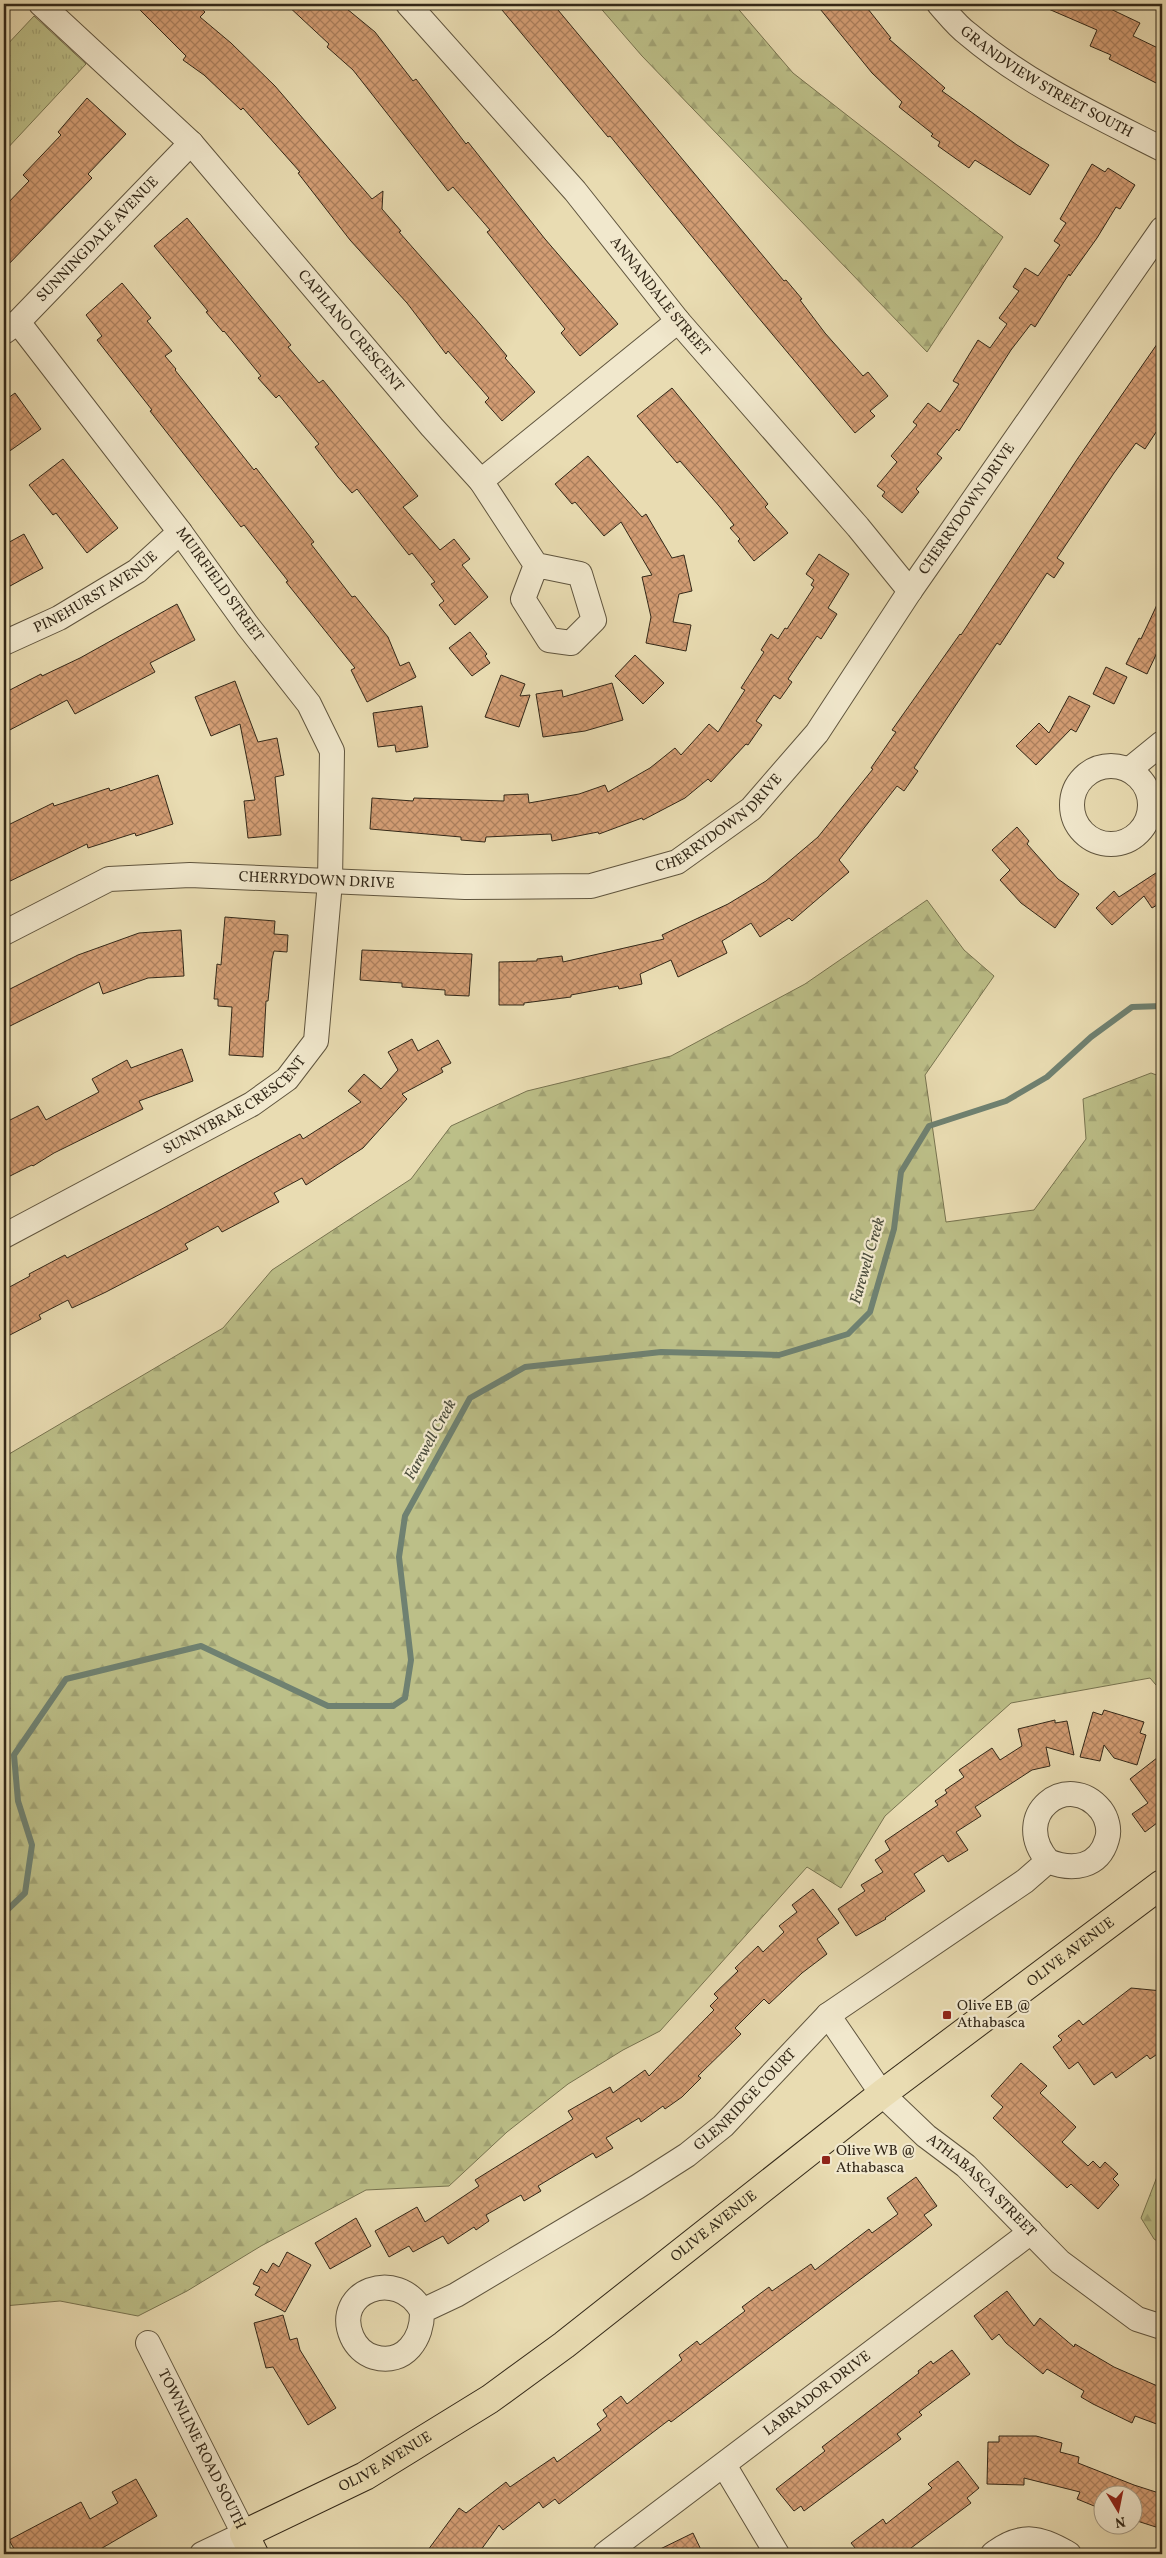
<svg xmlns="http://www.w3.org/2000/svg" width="1166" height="2558" font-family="Vollkorn,serif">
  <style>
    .forest { fill: url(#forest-firs); stroke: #787450 }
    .park { fill: url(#park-tufts); stroke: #787450 }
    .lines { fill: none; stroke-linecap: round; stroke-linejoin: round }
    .stream { stroke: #6f8171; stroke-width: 6 }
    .building { fill: url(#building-cross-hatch); stroke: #332818 }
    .minor-casing { stroke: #60553e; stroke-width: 26 }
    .major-casing { stroke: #332818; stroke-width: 30 }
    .minor { stroke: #f1e8cd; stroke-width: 24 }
    .major { stroke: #e9dcb2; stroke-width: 28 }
    .poi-dot { fill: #8f2418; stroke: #f1e8cd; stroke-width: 2 }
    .labels { text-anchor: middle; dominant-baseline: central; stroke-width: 4.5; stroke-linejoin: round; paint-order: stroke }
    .street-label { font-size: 15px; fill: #332818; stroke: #f1e8cd }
    .poi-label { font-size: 15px; fill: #332818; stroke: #f1e8cd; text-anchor: start }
    .water-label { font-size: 16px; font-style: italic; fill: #4c4d3d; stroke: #f1e8cd }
  </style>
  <defs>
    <pattern id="forest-firs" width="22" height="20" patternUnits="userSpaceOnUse" patternTransform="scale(1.25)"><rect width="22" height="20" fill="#bcbf88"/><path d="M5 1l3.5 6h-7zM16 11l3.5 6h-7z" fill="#a2a475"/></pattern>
    <pattern id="park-tufts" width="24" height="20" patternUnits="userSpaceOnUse" patternTransform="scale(1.25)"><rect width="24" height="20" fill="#bcbf88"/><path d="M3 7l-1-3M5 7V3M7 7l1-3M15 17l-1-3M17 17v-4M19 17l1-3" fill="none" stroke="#a2a475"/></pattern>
    <pattern id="building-cross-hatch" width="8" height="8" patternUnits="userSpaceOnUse" patternTransform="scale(1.25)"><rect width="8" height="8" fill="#d39d74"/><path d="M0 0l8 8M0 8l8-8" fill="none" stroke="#ac805e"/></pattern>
  </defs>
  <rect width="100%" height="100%" fill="#e9dcb2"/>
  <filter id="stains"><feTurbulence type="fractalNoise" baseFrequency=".004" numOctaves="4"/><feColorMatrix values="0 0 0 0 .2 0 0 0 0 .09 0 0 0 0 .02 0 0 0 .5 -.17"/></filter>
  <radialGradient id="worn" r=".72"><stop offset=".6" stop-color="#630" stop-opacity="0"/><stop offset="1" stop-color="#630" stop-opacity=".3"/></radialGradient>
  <path class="forest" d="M597,4H734L793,73L1003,237L927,352L642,56Z
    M927,900L964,950L994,976L925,1075L946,1222L1034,1210L1086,1139L1083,1099L1151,1073L1162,1077V1692L1150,1678L1011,1703L885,1816L841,1888L807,1867L660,2031L623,2050L568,2084L507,2132L449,2186L366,2190L261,2246L187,2291L138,2316L60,2301L4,2306V1457L223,1328L272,1270L411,1179L451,1126L527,1091L671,1056L805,984Z
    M1160,2169H1162V2244L1154,2239L1141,2218Z"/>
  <path class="park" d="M34,16L86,64L4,152V48Z"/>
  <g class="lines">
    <path class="stream" d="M4,1913L25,1893L32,1845L18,1801L14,1755L66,1679L201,1646L328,1706H393L405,1698L411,1660L399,1557L405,1516L470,1398L525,1367L661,1352L779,1355L848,1334L870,1312L894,1229L901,1172L929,1126L1006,1101L1047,1077L1091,1037L1132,1007L1162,1006"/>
  </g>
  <path class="building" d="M134,4H196L205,12L200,17L231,43L275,86L372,199L383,191L382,209L401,231L399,232L480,324L507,356L505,358L535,392L502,421L485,402L489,398L448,351L446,354L407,303L350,240L298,173L300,172L243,108L241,110L204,75L183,60L186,56Z
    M286,4H341L375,32L413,81L416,79L466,144L468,142L545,239L618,324L580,356L561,333L565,329L487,232L490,230L453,187L448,191L353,70L327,47L329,44Z
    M497,4H553L784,281L786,280L802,299L800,300L825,333L863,376L868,372L888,396L870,411L875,416L855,433L752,310L610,136L608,137Z
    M816,4H864L891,38L889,39L945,88L942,91L1017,145L1049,165L1030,195L975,160L969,168L938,146L940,142L931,136L933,134L899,107L902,102L872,73Z
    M1037,4H1100L1140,23L1133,36L1162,50V86L1109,59L1111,55L1090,46L1097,30Z
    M87,98L126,134L88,174L92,178L4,269V207L29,181L23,175L61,135L58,132Z
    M1092,164L1105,172L1108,168L1135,185L1120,209L1116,207L1097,238L1070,276L1069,274L1035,327L1031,324L1011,350L959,431L957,429L937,454L942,458L916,489L919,492L902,513L882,496L885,492L877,486L897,462L891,456L917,425L913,422L928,403L940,412L959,384L953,381L978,340L990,348L1007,324L999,318L1019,291L1013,287L1025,268L1038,276L1060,245L1054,241L1066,223L1060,219Z
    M187,218L291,345L288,347L319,383L323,380L418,496L403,507L440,550L454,539L470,559L462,565L488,597L455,625L439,605L444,601L431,584L435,582L412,553L409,555L357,489L352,493L338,477L315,447L319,444L279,395L276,398L258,378L261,376L224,331L223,332L206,312L208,311L154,246Z
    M122,283L151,318L147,321L172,351L165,356L176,369L175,370L254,470L256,468L314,542L311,544L352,597L355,596L388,637L400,666L409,662L416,677L367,702L351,670L355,668L286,582L288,581L244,525L241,527L150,411L152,410L97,340L102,336L86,315Z
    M1162,337V423L1145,449L1136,443L1114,473L1057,558L1064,563L1054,578L1047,573L1000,645L997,643L914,768L918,771L904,791L897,786L839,860L849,872L792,921L789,918L760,937L751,923L722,941L727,953L678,977L671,960L640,974L642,984L619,989L618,986L571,995V997L524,1003V1005H499V962L537,961V959L562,956L563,962L664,939L662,935L728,904L766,881L818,837L873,769L871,768L896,732L892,730L960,634L961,635L1078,458Z
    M672,388L768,504L765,507L788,533L754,561L738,541L740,539L730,528L734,525L719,506L680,461L677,463L637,416Z
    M15,393L41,429L4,455V401Z
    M588,456L642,517L646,514L672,558L684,555L692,591L679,594L673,622L691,625L686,651L646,643L651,617L642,577L652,575L621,522L604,536L575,502L572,504L555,484Z
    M63,459L118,528L87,553L56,513L53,515L29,485Z
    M24,534L43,568L10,586L4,573V545Z
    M819,554L849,574L828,608L837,614L821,639L817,636L788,679L792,682L780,699L774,695L756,721L762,725L748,745L746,744L711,782L708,779L685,798L643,820L642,818L599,834L598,832L552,841L551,834L486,837L485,842L461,840V837L370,829L372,798L413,801L414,798L504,801V795L528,794L529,803L579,794L605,785L608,792L650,768L675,748L681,755L709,724L718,732L745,690L741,688L764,652L761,650L771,634L778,639L785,628L787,629L814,587L811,585L814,580L806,574Z
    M1162,594V642L1147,674L1126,664L1139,638L1141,639Z
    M177,604L195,640L150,663L155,672L75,714L67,700L4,733V693L41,674L42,676L80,658Z
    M470,632L487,654L485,656L490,663L472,676L449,648Z
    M635,655L664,683L643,704L615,676Z
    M1106,667L1127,677L1114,704L1093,694Z
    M501,675L525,684L520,696L530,695L519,727L485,717Z
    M235,681L258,742L277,738L284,775L275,777L281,835L248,838L244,801L255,800L240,724L211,736L195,697Z
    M612,683L623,720L585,731L543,737L536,694L562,690L563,697Z
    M1069,696L1090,706L1076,732L1071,729L1036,765L1016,746L1039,723L1049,733Z
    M422,706L428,747L396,752L395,745L378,747L373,713Z
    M158,775L173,824L136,836L135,833L88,848L87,844L4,884V827L53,803L54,806L109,788L110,791Z
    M1017,827L1029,841L1027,844L1058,879L1079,894L1055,928L1021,903L1000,880L1010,870L992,850Z
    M1162,869V902L1152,908L1144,896L1112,925L1096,908L1114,891L1119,897Z
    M225,917L275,921L274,934L288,935L287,952L274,951L272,959L268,1001H266L263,1057L229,1055L232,1007L218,1006V999H214L217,964L221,965Z
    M181,930L184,976L148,978L103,994L99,982L10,1026L4,1014V992L78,955L139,933Z
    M362,950L472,954L469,996L445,995V990L402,987V983L360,980Z
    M412,1039L418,1051L438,1040L451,1063L441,1068L443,1072L402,1094L407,1099L363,1148L306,1185L302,1178L274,1193L279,1202L222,1232L218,1226L185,1244L188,1249L106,1292L72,1308L68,1300L39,1315L41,1319L4,1338V1290L30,1276L29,1274L65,1255L67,1258L158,1211L300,1134L303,1139L361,1102L348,1091L364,1074L381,1089L398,1070L388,1052Z
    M182,1049L193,1081L139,1101L143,1109L54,1153L33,1166L32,1165L4,1179V1123L38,1106L46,1120L99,1092L92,1079L127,1060L131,1068Z
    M1104,1710L1144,1722L1140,1733L1146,1735L1137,1765L1114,1758L1104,1745L1100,1761L1080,1757L1093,1712L1102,1715Z
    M1055,1720V1723L1067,1721L1074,1755L1046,1747L1050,1766L1032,1770L975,1807L981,1816L956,1832L968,1850L948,1862L943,1855L914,1874L925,1891L885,1918L886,1919L856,1936L838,1909L865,1891L861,1885L883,1872L875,1860L890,1850L885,1841L938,1805L935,1801L947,1793L945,1790L964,1777L959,1770L992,1748L1000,1760L1022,1746L1018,1729Z
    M1162,1754V1822L1161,1820L1145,1832L1132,1814L1148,1803L1130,1779Z
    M813,1889L839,1923L817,1939L827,1954L802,1973L769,2004L764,1999L735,2028L741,2034L698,2076L701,2078L682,2097L665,2109L663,2106L641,2122L639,2118L606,2138L613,2148L596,2158L593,2153L538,2186L541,2191L524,2201L521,2195L486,2215L489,2221L476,2230L474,2227L448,2244L443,2236L413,2252L409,2246L389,2257L375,2231L417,2207L425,2222L479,2186L475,2180L573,2119L568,2111L610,2087L613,2093L645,2070L649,2076L714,2010L710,2006L718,1998L714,1994L738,1971L735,1968L758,1946L763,1952L784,1932L779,1926L797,1912L792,1905Z
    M1131,1988L1162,1991V2051L1150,2059L1147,2055L1116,2078L1112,2072L1094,2085L1078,2062L1069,2069L1053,2047L1062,2040L1058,2036L1079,2020L1083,2025Z
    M1021,2063L1047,2086L1040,2093L1076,2127L1062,2142L1088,2166L1093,2161L1100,2168L1105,2162L1118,2174L1113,2179L1119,2185L1098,2209L1071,2184L1067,2188L993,2118L1003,2107L991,2096Z
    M916,2177L937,2206L924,2215L932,2225L910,2242L671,2422L669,2420L559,2504L555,2499L543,2508L539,2502L503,2530L499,2525L478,2554H425L459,2508L466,2513L506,2482L510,2487L554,2457L557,2462L601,2430L597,2424L607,2416L603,2410L621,2396L627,2404L682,2360L679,2355L697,2341L700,2345L745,2311L742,2307L769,2287L772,2291L811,2264L815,2270L869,2229L872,2233L898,2214L887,2198Z
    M356,2218L371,2246L330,2269L315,2243Z
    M287,2252L311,2265L285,2312L255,2295L260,2287L253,2284L261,2269L267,2273L273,2263L279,2267Z
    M1007,2291L1034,2326L1040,2318L1074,2347L1075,2344L1114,2367L1162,2388V2426L1135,2416L1132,2423L1093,2404L1081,2397L1084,2391L1047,2369L1043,2374L1006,2343L999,2334L992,2340L974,2316Z
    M283,2315L290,2340L297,2338L300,2350L336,2408L308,2425L273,2367L266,2368L254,2323Z
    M952,2350L970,2374L919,2412L922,2415L897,2434L901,2439L804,2511L801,2506L794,2511L776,2489L825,2451L822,2447L919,2373L918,2371L931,2361L933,2364Z
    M999,2436H1036L1062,2443L1060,2452L1079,2457L1078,2463L1134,2485L1162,2494V2517L1159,2528L1134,2520V2496H1104V2510L1077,2499L1080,2492L1024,2478V2485L987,2484L988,2442H999Z
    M958,2461L979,2488L967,2498L971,2503L903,2554H860L851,2543L883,2519L886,2524L932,2488L928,2484Z
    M136,2479L157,2516L92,2554H17L9,2540L81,2502L90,2519L118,2503L112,2492Z
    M693,2533L703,2554H650Z"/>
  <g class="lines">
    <g class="minor-casing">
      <g id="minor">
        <path id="s1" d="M41,4L191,143L432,427L481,481L678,321"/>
        <path id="s2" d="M408,4L575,191L678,321L858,527L910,591"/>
        <path id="s3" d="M939,4C948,14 957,26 968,34C1026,83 1095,115 1162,149"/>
        <path id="s4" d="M4,332L18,322L191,143"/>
        <path d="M481,481L536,565L580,574L594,620L571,643L549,640L523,599L536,565"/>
        <path id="s5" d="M4,643L59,618L137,571L180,532"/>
        <circle cx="1111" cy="805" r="39"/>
        <path d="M1130,769L1162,743"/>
        <path id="s6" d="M4,933L109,879L190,875L465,887L591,886L677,862L751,809L817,733L910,591L1162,229"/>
        <path id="s7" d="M4,1236L252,1104L287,1079L316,1041L330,882L332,751L309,704L247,625L180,532L18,322"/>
        <path id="s8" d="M828,2015L882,2094L926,2136L966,2166L1060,2262L1137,2319L1162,2327"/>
        <path id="s9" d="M422,2311C397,2266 332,2292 352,2337C356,2346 364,2354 374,2357C405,2366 423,2338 422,2311L456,2295L637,2187L687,2155L723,2126L828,2015L1025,1881L1048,1861C1072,1871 1099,1868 1107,1839C1110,1830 1107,1818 1101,1810C1068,1769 1009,1815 1048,1861"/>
        <path id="s10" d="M148,2343L244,2534L202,2554"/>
        <path d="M724,2465L777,2554"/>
        <path id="s11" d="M605,2554L1031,2232"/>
        <path d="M993,2554C1021,2532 1041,2537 1069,2554"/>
      </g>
    </g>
    <g class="major-casing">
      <g id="major">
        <path id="s12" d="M254,2554L244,2534L365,2476L490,2399L564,2345L882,2094L1162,1884"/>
      </g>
    </g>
    <use href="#minor" class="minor"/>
    <use href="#major" class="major"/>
  </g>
  <g class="poi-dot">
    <rect x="942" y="2010" width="10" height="10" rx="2.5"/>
    <rect x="821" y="2155" width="10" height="10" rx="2.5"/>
  </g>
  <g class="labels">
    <g class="street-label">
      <text stroke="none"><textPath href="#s3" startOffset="134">GRANDVIEW STREET SOUTH</textPath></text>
      <text stroke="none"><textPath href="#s4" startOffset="132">SUNNINGDALE AVENUE</textPath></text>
      <text stroke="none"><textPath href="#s2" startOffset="386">ANNANDALE STREET</textPath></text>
      <text stroke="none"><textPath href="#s1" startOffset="451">CAPILANO CRESCENT</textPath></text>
      <text stroke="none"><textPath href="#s6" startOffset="1151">CHERRYDOWN DRIVE</textPath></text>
      <text transform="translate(219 585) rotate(54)">MUIRFIELD STREET</text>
      <text stroke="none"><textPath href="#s5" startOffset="105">PINEHURST AVENUE</textPath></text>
      <text stroke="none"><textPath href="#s6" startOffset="746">CHERRYDOWN DRIVE</textPath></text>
      <text stroke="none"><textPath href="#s6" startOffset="326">CHERRYDOWN DRIVE</textPath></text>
      <text stroke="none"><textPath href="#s7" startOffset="266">SUNNYBRAE CRESCENT</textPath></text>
      <text stroke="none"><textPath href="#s12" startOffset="1036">OLIVE AVENUE</textPath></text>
      <text stroke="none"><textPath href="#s9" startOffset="615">GLENRIDGE COURT</textPath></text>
      <text stroke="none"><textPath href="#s8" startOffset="231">ATHABASCA STREET</textPath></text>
      <text stroke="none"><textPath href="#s12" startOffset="586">OLIVE AVENUE</textPath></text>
      <text stroke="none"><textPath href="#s11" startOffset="266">LABRADOR DRIVE</textPath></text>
      <text stroke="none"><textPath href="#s10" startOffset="119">TOWNLINE ROAD SOUTH</textPath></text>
      <text stroke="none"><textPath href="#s12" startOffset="181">OLIVE AVENUE</textPath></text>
    </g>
    <g class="poi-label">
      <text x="957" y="2006">Olive EB @<tspan x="957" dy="17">Athabasca</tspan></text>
      <text x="836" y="2151">Olive WB @<tspan x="836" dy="17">Athabasca</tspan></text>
    </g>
    <g class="water-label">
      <text transform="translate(868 1261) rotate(-74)">Farewell Creek</text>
      <text transform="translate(431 1440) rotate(-61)">Farewell Creek</text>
    </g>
  </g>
  <rect width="1166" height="2558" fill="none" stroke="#e9dcb2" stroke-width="20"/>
  <rect x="5" y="5" width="1156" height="2548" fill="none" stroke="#332818" stroke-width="2.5"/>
  <rect x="10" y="10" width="1146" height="2538" fill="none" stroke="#332818"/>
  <g transform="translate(1118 2510) rotate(170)"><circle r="24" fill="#f1e8cd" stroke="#a59b85"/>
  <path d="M0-4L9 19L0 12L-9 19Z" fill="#8f2418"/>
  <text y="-8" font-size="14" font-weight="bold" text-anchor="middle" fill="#332818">N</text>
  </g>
  <rect width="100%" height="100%" filter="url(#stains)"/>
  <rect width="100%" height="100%" fill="url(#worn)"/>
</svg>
